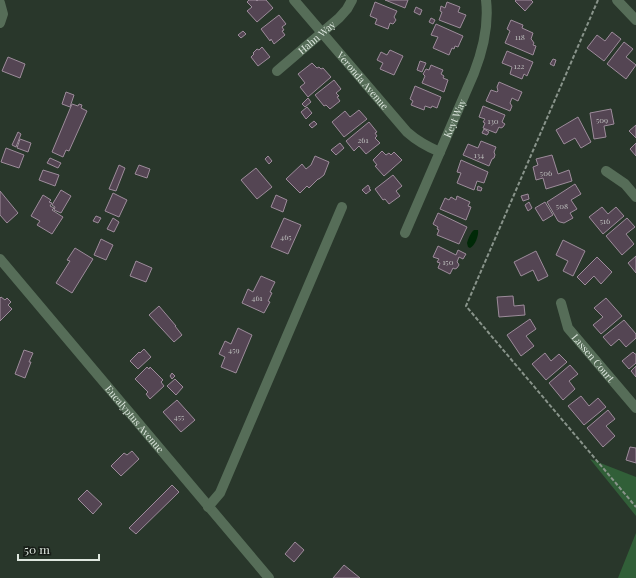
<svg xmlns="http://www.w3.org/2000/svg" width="636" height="578" font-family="'Playfair Display',serif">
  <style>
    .green { fill: #315f38 }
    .water { fill: #002907 }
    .building { fill: #544553; stroke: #9d8c9b }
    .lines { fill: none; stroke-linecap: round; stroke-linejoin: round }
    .path { stroke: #89948b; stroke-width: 2; stroke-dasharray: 4 2; stroke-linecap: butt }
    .minor { stroke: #566d58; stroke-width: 10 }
    .labels { text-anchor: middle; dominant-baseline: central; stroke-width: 4; stroke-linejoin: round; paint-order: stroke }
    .number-label { font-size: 8px; fill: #bcbebc }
    .street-label { font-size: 10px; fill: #dee7df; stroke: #171d17 }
  </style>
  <rect width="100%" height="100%" fill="#29372b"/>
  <path class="green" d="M590,459L636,477V516Z
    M636,533V578H618Z"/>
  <path class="water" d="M474,230H478C479,235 475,246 470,248L468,247L467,243C468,239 471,232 474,230Z"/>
  <path class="building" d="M249,0H256L257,1L258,0H266L273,8L257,22L247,11L252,7L247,2Z
    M385,0H408L405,8Z
    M516,0H531L533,2L525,11L515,1Z
    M375,2L397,11L394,17L396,20L394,23L393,24L390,23L388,29L375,24L377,19L370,16Z
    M447,2L460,7L458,12L466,15L460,28L439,20L442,12L440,11L441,6L445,8Z
    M416,7L422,10L420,15L414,12Z
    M279,15L286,24L282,27L284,30L282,31L285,35L274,44L271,39L270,41L261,29Z
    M431,18L435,20L433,24L429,22Z
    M511,20L523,25L522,28L533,33L531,39L532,40L534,43L533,45L536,46L533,55L505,43L510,31L507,29Z
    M436,24L463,36L458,47L455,46L454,49L452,48L449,55L433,48L438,37L431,35Z
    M243,31L246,34L241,38L238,35Z
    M612,32L621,39L604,61L587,48L597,35L605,41Z
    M624,42L633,49L626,57L636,65L626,79L607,64Z
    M262,47L270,57L258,66L251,57L254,54L253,53L257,49L259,50Z
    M390,50L403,56L394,75L380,69L383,63L377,60L381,52L387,55Z
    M507,51L533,62L527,76L524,74L522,79L510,74L512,67L502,63Z
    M8,57L25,64L20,78L2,71Z
    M553,59L556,60L554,66L550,64Z
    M420,61L426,63L422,72L417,70Z
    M312,63L317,68L319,67L321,69L323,68L331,77L308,97L300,87L305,83L298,74Z
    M431,65L443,70L441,74L444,76L443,78L448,80L444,92L422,83L425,76L423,74L426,69L429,70Z
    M334,80L341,89L336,93L339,96L337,97L340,101L330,109L326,105L324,106L315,95Z
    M499,82L522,92L518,101L512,98L510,103L512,106L510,111L486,101L491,90L497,92L498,91L497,87Z
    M415,86L441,97L437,108L432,106L431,108L425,106L424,110L411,105L413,101L410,99Z
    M66,92L74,95L70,107L62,104Z
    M308,98L311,102L305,107L302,104Z
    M72,104L78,106L79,104L82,105L81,108L87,111L69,151L66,150L63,157L52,152Z
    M483,106L505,115L502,122L505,124L503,127L501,128L499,127L496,133L483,128L485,123L483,122L485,119L479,117Z
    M307,107L312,113L306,119L301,112Z
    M611,109L614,124L604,126L606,137L594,139L590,113Z
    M359,110L367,119L344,137L332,122L345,111L350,117Z
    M578,117L591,142L581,148L575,138L564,144L556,130Z
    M314,121L317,124L312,128L309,125Z
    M369,122L377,132L375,133L377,136L375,138L380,143L366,154L359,146L354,151L346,141Z
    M636,125V138L629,131Z
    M484,129L489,132L487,135L482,133Z
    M18,132L21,134L16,147L12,145Z
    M20,139L31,143L28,152L17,148Z
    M481,141L496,147L494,152L495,155L494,158L492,159L489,166L463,155L468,144L478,148Z
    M340,143L344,148L336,155L331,150Z
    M636,143V156L630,149Z
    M6,148L24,155L19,168L1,162Z
    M382,151L386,155L389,153L391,155L394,152L402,160L384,176L375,166L377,165L373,160Z
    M552,155L558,174L569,170L572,181L546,189L543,178L536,180L533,167L538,165L536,159Z
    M268,156L272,161L269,164L265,159Z
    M315,156L329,162L324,175L319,179H318L309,188L307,186L300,193L286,179L302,164L306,169L311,165Z
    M50,158L61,163L58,168L47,163Z
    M461,160L488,172L484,183L477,181L474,190L457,183L461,173L457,172Z
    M119,165L125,168L116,191L109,189Z
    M139,165L150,169L147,178L135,174Z
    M256,168L272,187L257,199L241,180Z
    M43,170L59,175L55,186L39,180Z
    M393,175L402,186L396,191L400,196L389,204L385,199L383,200L375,189Z
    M575,184L581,194L571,200L577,209L570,213L573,218L564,223L560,222L558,221L547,202Z
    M368,185L370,188L369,189L371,190L366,194L362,190Z
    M478,186L482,188L481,191L477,190Z
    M61,190L71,196L61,213L54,210L55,207L52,205Z
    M0,191L18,213L7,223L0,215Z
    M113,193L127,200L119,217L105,211Z
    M528,194L529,199L523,201L521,196Z
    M43,195L51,200L49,202L52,203L50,206L54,208L52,210L63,217L52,234L37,225L40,221L31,216Z
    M276,195L287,200L283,212L271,207Z
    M457,196L470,202L468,206L471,207L466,220L440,209L445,198L449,200L451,197L456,200Z
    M529,202L532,208L528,211L525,205Z
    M545,202L553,215L543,221L535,208Z
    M602,207L608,214L616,207L624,216L603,234L589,217Z
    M438,213L467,227L459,244L437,235L439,230L437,229L438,227L433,224Z
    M96,216L101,218L98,223L93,221Z
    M113,218L119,222L114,232L107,229Z
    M284,218L301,225L288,254L271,247Z
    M627,218L635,227L626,234L634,244L622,255L606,236Z
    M101,239L113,245L106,260L94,255Z
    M563,240L585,251L573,276L563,271L568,261L556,255Z
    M438,246L456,255L458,250L466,254L463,259L459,257L457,262L458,263L459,265L457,268L455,269L453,268L450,274L438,268L440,263L437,262L439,259L433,257Z
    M75,248L93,259L72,293L56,283L70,261L67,260Z
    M536,251L548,276L538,281L533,270L521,276L514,262Z
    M636,256V273L628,263Z
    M597,257L612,272L601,284L594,276L585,285L577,277Z
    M136,261L152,268L146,282L130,276Z
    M261,276L275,282L270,292L272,293L268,301L270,302L264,313L242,303L248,289L253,292Z
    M513,296L514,306L524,305L525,315L499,317L497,297Z
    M1,297L5,300L7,298L11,302L8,305L12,309L0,321V298Z
    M606,298L622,316L601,334L593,325L603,317L594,308Z
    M159,306L176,326H175L182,335L174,342L149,315Z
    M530,319L536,329L526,336L534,346L521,356L507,335Z
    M624,320L636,334V338L626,347L619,339L611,346L603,337Z
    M238,328L252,335L236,373L221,367L225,357L219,354L225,341L231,344Z
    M144,349L151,357L138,369L130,361L139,352L140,353Z
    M24,350L33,353L29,362H31L25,378L15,374Z
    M633,352L635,354H636V363L629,369L622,361Z
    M545,353L551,361L559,354L567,362L546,380L532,364Z
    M570,365L578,374L569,381L575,389L563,400L549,383Z
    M636,366V377L631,371Z
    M147,367L149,369L150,367L163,380L161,382L164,386L150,399L146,394L148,392L135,379Z
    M172,373L175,376L172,379L170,376Z
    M175,379L183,387L176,395L167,386Z
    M581,396L589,406L598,398L606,407L584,425L568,406Z
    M177,400L195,420L181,432L163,412Z
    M608,410L615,419L606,426L615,436L603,447L587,428Z
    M630,447L636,448V463L626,460Z
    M132,451L139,459L121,476L111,466L124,453L127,455Z
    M172,485L179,492L136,534L129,528Z
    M87,490L102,504L93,514L78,499Z
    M295,542L304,550L294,562L285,554Z
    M344,565L360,578H333Z"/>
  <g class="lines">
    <path class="path" d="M598,0L466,306L636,507"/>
    <g class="minor">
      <path id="s1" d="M294,0L407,132C417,141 428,147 440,152"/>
      <path d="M617,0L636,20"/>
      <path d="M0,3L3,14L0,23"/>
      <path id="s2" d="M277,71L339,18L347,9L352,0"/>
      <path d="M606,171L625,184L636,197"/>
      <path id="s3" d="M405,233L474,73C483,50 489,25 486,0"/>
      <path id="s4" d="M0,259L269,578"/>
      <path id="s5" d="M561,303L568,328L636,408"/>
      <path d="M208,507L220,493L342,207"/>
    </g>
  </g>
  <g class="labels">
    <g class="number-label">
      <text x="520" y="36">118</text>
      <text x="519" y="65">122</text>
      <text x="602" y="119">509</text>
      <text x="493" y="120">130</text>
      <text x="363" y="139">261</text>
      <text x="479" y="154">134</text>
      <text x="546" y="172">506</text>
      <text x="562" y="205">508</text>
      <text x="605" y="220">516</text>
      <text x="286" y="236">465</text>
      <text x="448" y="261">150</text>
      <text x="257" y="297">461</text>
      <text x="234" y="349">459</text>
      <text x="179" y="416">455</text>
    </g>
    <g class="street-label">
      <text stroke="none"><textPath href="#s2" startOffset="52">Hahn Way</textPath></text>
      <text stroke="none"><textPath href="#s1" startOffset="106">Veronda Avenue</textPath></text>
      <text stroke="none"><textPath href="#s3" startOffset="125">Keyt Way</textPath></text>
      <text stroke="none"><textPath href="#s5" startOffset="65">Lassen Court</textPath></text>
      <text stroke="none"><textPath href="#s4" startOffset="209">Eucalyptus Avenue</textPath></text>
    </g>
  </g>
  <path d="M18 554v6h81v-6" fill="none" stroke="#dee7df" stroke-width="2"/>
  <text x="24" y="554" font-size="12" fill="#dee7df" stroke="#171d17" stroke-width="3" paint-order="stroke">50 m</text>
</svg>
